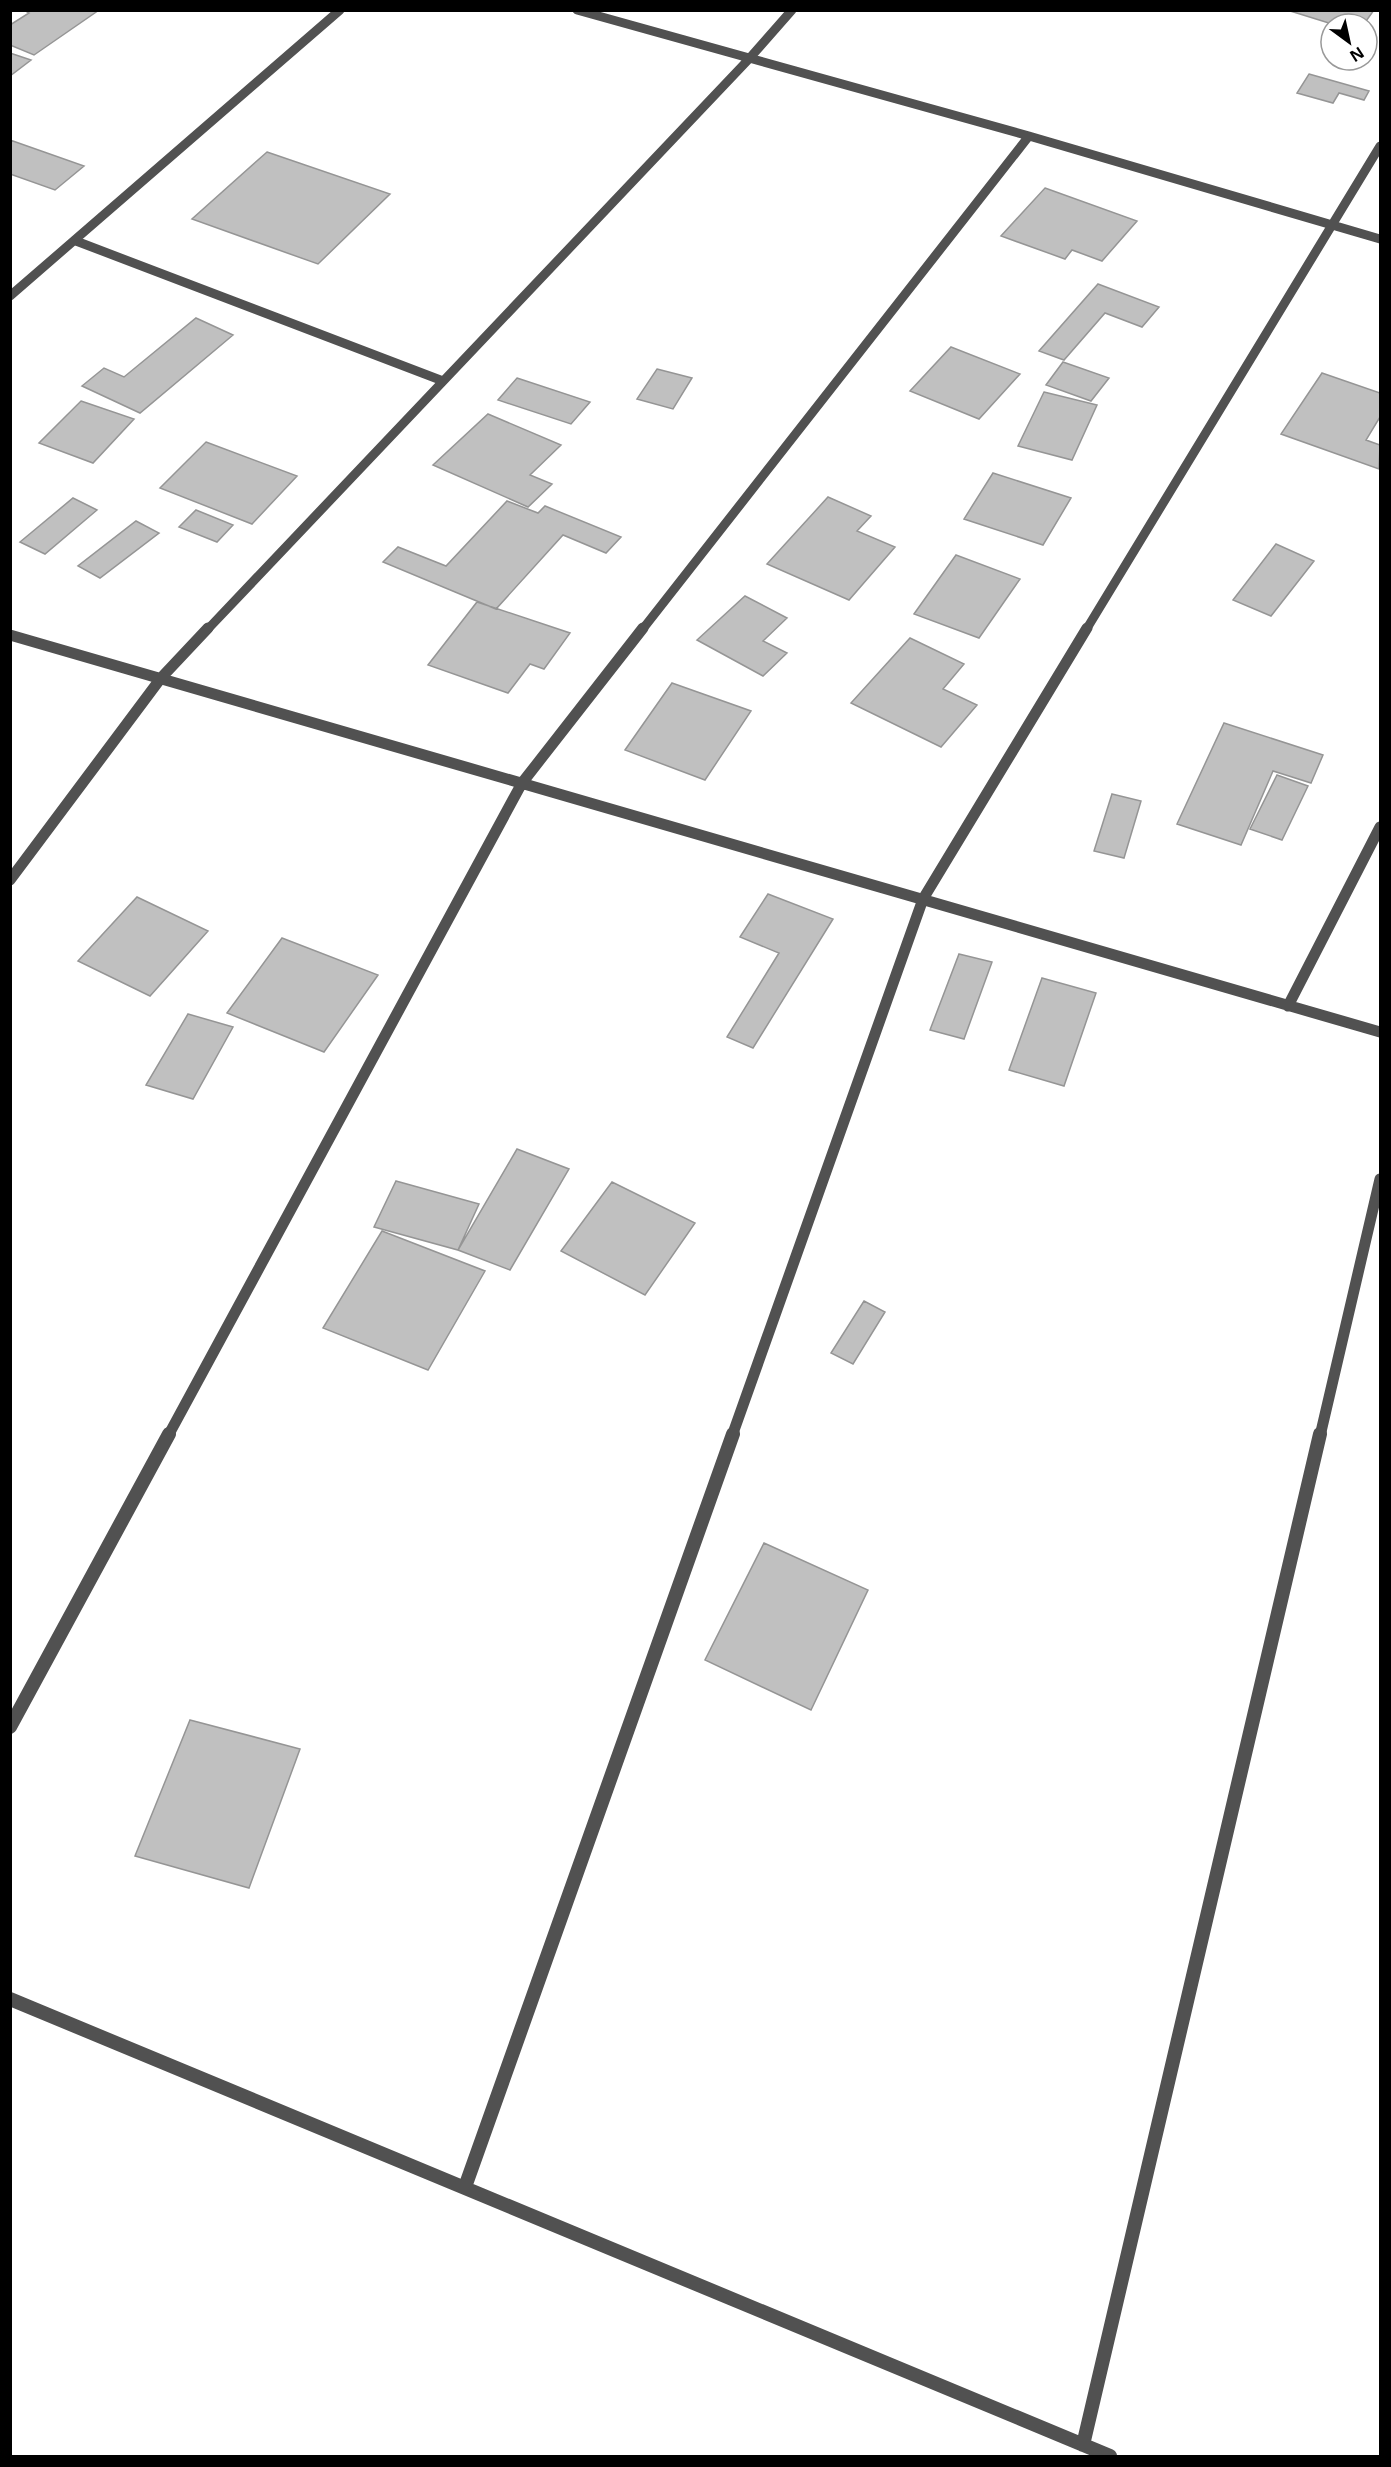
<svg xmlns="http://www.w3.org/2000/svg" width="1391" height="2467" font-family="'Noto Sans',sans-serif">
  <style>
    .building { fill: #c0c0c0; stroke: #959595; stroke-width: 1.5 }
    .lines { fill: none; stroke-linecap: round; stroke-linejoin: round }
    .street-far2 { stroke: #515151; stroke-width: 9 }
    .street-far1 { stroke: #515151; stroke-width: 11 }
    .street { stroke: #515151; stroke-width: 14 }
  </style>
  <rect width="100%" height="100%" fill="#fff"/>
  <path class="building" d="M24,10H99L34,55L10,45V25L29,13Z
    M24,10H99L34,55L10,45V25L29,13Z
    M1287,10H1374L1364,24H1332Z
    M1287,10H1374L1364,24H1332Z
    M10,53L31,60L10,76Z
    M10,53L31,60L10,76Z
    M1309,74L1369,91L1364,100L1339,93L1333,103L1297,93Z
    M1309,74L1369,91L1364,100L1339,93L1333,103L1297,93Z
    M10,140L84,166L55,190L10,174Z
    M10,140L84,166L55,190L10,174Z
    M267,152L390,194L318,264L192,219Z
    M267,152L390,194L318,264L192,219Z
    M1045,188L1137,221L1102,261L1072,250L1065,259L1001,236Z
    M1045,188L1137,221L1102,261L1072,250L1065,259L1001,236Z
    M1098,284L1159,307L1142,327L1105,313L1064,360L1039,351Z
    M1098,284L1159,307L1142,327L1105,313L1064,360L1039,351Z
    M196,318L233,335L140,413L82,386L104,368L124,377Z
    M196,318L233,335L140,413L82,386L104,368L124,377Z
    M951,347L1020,374L979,419L910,391Z
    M951,347L1020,374L979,419L910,391Z
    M1063,362L1109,378L1091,401L1046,385Z
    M1063,362L1109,378L1091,401L1046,385Z
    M657,369L692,378L673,409L637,399Z
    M657,369L692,378L673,409L637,399Z
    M1322,373L1380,393V417L1366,440L1380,445L1379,469L1281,434Z
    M1322,373L1380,393V417L1366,440L1380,445L1379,469L1281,434Z
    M517,378L590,402L571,424L498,400Z
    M517,378L590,402L571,424L498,400Z
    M1044,392L1097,405L1072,460L1018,446Z
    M1044,392L1097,405L1072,460L1018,446Z
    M81,401L134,419L93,463L39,443Z
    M81,401L134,419L93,463L39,443Z
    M488,414L561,445L530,475L552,484L528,507L433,465Z
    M488,414L561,445L530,475L552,484L528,507L433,465Z
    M206,442L297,476L252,524L160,488Z
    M206,442L297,476L252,524L160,488Z
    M993,473L1071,498L1043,545L964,519Z
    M993,473L1071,498L1043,545L964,519Z
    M828,497L871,516L857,531L895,547L849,600L767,564Z
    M828,497L871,516L857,531L895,547L849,600L767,564Z
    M73,498L97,510L45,554L20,542Z
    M73,498L97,510L45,554L20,542Z
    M507,501L538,513L545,506L621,537L606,553L563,535L496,609L383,562L398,547L446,566Z
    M507,501L538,513L545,506L621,537L606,553L563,535L496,609L383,562L398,547L446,566Z
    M196,510L233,525L217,542L179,527Z
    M196,510L233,525L217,542L179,527Z
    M136,521L159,533L100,578L78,566Z
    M136,521L159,533L100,578L78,566Z
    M1276,544L1314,561L1271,616L1233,600Z
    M1276,544L1314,561L1271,616L1233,600Z
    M956,555L1020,579L979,638L914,614Z
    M956,555L1020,579L979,638L914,614Z
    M745,596L787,618L763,641L787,653L763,676L697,640Z
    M745,596L787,618L763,641L787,653L763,676L697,640Z
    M477,602L570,633L544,669L530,664L508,693L428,665Z
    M477,602L570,633L544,669L530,664L508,693L428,665Z
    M910,638L964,664L943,689L977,705L941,747L851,703Z
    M910,638L964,664L943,689L977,705L941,747L851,703Z
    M672,683L751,711L705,780L625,750Z
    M672,683L751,711L705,780L625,750Z
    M1224,723L1323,755L1311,783L1273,771L1241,845L1177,824Z
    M1224,723L1323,755L1311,783L1273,771L1241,845L1177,824Z
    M1277,775L1308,786L1282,840L1250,829Z
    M1277,775L1308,786L1282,840L1250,829Z
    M1112,794L1141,801L1124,858L1094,851Z
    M1112,794L1141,801L1124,858L1094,851Z
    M768,894L833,919L753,1048L727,1037L779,953L740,937Z
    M768,894L833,919L753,1048L727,1037L779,953L740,937Z
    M137,897L208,931L150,996L78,961Z
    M137,897L208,931L150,996L78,961Z
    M282,938L378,975L324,1052L227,1013Z
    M282,938L378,975L324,1052L227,1013Z
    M959,954L992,962L964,1039L930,1030Z
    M959,954L992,962L964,1039L930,1030Z
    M1042,978L1096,993L1064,1086L1009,1070Z
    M1042,978L1096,993L1064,1086L1009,1070Z
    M188,1014L233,1027L193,1099L146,1085Z
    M188,1014L233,1027L193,1099L146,1085Z
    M517,1149L569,1169L510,1270L458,1250Z
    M517,1149L569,1169L510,1270L458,1250Z
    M396,1181L479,1204L458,1250L374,1227Z
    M396,1181L479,1204L458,1250L374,1227Z
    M612,1182L695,1223L645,1295L561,1251Z
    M612,1182L695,1223L645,1295L561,1251Z
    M382,1231L485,1271L428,1370L323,1328Z
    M382,1231L485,1271L428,1370L323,1328Z
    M864,1301L885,1312L853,1364L831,1353Z
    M864,1301L885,1312L853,1364L831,1353Z
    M764,1543L868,1590L811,1710L705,1660Z
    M764,1543L868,1590L811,1710L705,1660Z
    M190,1720L300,1749L249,1888L135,1856Z
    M190,1720L300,1749L249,1888L135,1856Z"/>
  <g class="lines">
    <path class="street-far2" d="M577,10L1029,136L1380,239
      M76,241L443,381
      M10,296L340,10
      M207,630L748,60L792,10
      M642,630L1029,136
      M1086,630L1380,146"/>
    <path class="street-far1" d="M10,635L1380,1032
      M10,880L161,678L208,628
      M1288,1006L1380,827
      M168,1436L522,783L643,628
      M732,1436L923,899L1087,628
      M1320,1436L1380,1179"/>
    <path class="street" d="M10,1727L169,1434
      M10,1999L1110,2456
      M465,2187L733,1434
      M1083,2445L1320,1434"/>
  </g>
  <rect width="1391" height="2467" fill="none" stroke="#000000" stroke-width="24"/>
  <g transform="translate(1349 42) rotate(147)"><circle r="28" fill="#ffffff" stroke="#999999" stroke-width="1.5"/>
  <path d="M0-4.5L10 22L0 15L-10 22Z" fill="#000000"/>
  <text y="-9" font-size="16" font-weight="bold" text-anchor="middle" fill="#000000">N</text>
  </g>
</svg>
